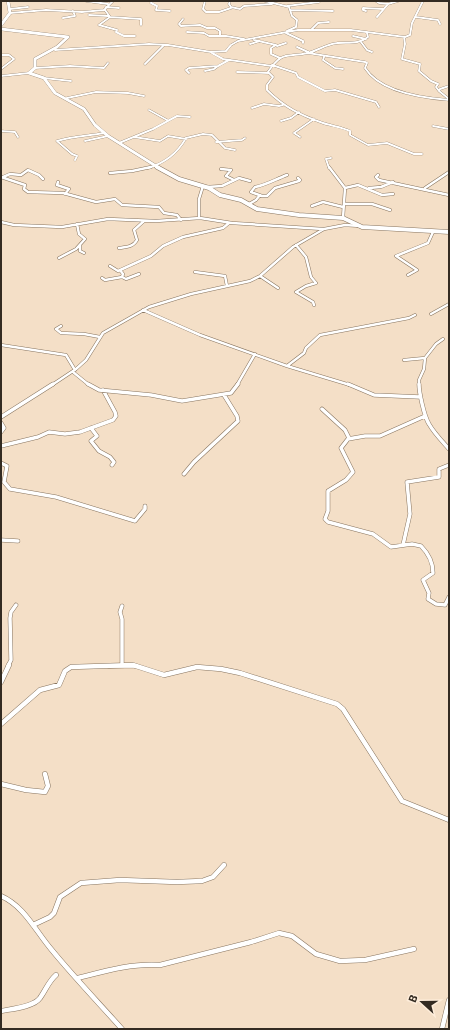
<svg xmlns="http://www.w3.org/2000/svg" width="450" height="1030" font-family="'Exo 2',sans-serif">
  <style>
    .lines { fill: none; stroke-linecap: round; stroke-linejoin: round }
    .street-far3-casing { stroke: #887560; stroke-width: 2.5 }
    .street-far2-casing { stroke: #887560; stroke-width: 3.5 }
    .street-far1-casing { stroke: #887560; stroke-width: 4.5 }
    .street-casing { stroke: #887560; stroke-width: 5.5 }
    .secondary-far1-casing { stroke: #887560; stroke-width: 3.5 }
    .secondary-casing { stroke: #887560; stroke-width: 5 }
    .street-far3 { stroke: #fff; stroke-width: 2 }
    .street-far2 { stroke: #fff; stroke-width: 2.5 }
    .street-far1 { stroke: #fff; stroke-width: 3.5 }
    .street { stroke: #fff; stroke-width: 4.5 }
    .secondary-far1 { stroke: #fff; stroke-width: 3 }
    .secondary { stroke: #fff; stroke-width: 4 }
  </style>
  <rect width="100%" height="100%" fill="#f4dfc7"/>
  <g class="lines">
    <g class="street-far3-casing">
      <path id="street-far3" d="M86,1L108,4
        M152,1L151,3L157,6L156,10L170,11
        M205,1L203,9L206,12H219L231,8
        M230,1L229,4L231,7L240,9L244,6L272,4
        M265,1L289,7L292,16L297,20L296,27L287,31
        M376,1L379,3L388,4
        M287,6L319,2
        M106,7L119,8
        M10,9L28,7
        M105,10L110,17L141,19V25
        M290,10L333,11
        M366,11L363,10V8L383,9
        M10,13L46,10L82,12L104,10L113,1
        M89,15L108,16
        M110,17L99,25L117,30L116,32L124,36H135
        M377,17L388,4L398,1
        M416,17L438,20L440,24
        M63,18L75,16L73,11
        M183,19L179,24L181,26L200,25L207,28H215L220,31V36
        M311,30L318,23L329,22
        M187,32L204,33L209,36H226L244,39
        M286,33L303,41V43
        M367,33L368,37C357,46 345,41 332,44C324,46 316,51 308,53C286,58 283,50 268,72L273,77L267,85V90C284,107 300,115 323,123C332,126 342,127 350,131V135L368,145L387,143L414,154H422
        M353,36L366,39
        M404,37L405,44L402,59L420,64L419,71L431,81L438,84L436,87L439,91
        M254,40L276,45L271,48V54L280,58
        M361,42L367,50L372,52
        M250,44L260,41
        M277,46L286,43
        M297,47L308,52
        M55,50L149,44L168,45L211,52L226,51L231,45L238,41L298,30H351L405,37L410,35L412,23L423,1
        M212,53L223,59L272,66
        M308,53L365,62L367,63L365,68C380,92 423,98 449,100
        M1,55H9L14,59L1,69
        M324,57L323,60L335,68L343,69
        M145,64L164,45
        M272,65L296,73L298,77L325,91L335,90L376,102L379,107
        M35,68L70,66L104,68L108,63
        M205,71L214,69L218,66
        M237,72L269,73
        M189,73L186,70L189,68L218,66L229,60
        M1,76L29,73
        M44,78L71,81
        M449,86L440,89L439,91L449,99
        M67,98L96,92L128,93L144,96
        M252,108L264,104L279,106L283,105
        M149,110L167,120
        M281,121L291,118L299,112
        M433,126L449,129
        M1,131L15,132L18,137
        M134,137L160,141L168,136L186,139
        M300,137L294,133L314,119
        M85,141L108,136
        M216,142L242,140L245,138
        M119,143L153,129L177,116L190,117
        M75,160L77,156L72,154L57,141C73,136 87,136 104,133
        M148,168C165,163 177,154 186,138L203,134L212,135L225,148L235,150
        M329,168L326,159L331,158"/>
    </g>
    <g class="street-far2-casing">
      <path id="street-far2" d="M329,167L345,188L343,218
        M221,169L231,170L226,176L234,180
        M110,173L132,171L151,167
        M287,175C276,179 266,185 255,187L251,192L262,196H267L275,188L299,181L300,180L298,178
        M378,175L376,177L379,180L449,195
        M1,177L25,185L24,189L28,192L63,193L96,202L115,199L122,205L159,207L164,213L177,215L181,220
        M3,177L10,174L21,175L28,170L39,175L43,179
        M58,182L57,185L69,189L65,194
        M207,187L222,186L239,178L250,181
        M345,188L358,185L382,195L393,194
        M369,188L381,187L393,182
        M425,188L449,172
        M249,204L256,200L260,195
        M344,204H372L390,210
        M312,206L323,202L343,207
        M199,218V199L203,186
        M1,222L14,225L62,227L108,219L156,221L200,218L232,223L323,229
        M80,245V251L84,253
        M296,245L306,257L311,277L316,283L306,286L296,292L313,302L314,305
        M119,248C127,247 133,247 137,240L134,230L144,221
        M59,258L76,249L85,239L79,234L77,224
        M110,266L118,271L151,256L163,246L183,237L223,228L229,223
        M195,272L225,276L227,286
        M408,275L417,270L396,256L428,243L433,232
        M260,276L278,288
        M122,277L126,279L139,274
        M102,278L105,280L122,277L123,274L120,270
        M143,310L200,335L287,366L350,385
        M431,314L449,304
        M61,326L56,329L61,333L84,334L100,337
        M1,345L66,355L75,370
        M404,360L425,358
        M287,366L304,353L306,348L320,335L409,318L415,315
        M73,372L89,385
        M52,385L76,369L86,360L103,333L149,307L191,294L250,281L260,276L293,247L324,229L345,225L360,226
        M237,385L255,354
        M419,385V380L424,369L425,358L436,344L443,339"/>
    </g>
    <g class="street-far1-casing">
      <path id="street-far1" d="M88,384L99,390L151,395L182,401L231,393L238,384
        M348,384L374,395L420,397
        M419,384C419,392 424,416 429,424C434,433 442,441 449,449
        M322,409L345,430L349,438
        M425,416L380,436H365L348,439L341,448L353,472L346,480L328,491V511L325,519L328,522L373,534L391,547L412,544L421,546C428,553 433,562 433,573L423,580L429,593L428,599L436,604L445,605L449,597
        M1,417L53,384
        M1,423L4,428L1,432
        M91,428L97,436L91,441L99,451L110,457L114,462L112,465
        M1,446L38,437L49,432L65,434L80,432L113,420L116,416L115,412L103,390
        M1,463L7,466L4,482L10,489L56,497L135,521L145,509V506
        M184,474L194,462L238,421L237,416L224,395
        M1,540L18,541
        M403,545L410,514L407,482L439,477V469L449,465
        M122,606L120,612L122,619V665
        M8,666L11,660L10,618L11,612L16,605
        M108,666H136"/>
    </g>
    <g class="street-casing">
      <path id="street" d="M1,682L9,665
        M1,724L40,690L59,685L65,671L71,667L133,665L164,675L197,667L221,669L240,673L337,704L343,709L402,801L449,820
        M1,784L26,790L45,792L48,786L45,774
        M1,896C24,906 35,930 51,949C73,976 98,1002 122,1029
        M33,925L50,917L54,913L60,897L81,883L120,880L177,882L202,881L213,877L224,865
        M78,978C105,971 132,963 160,965L251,942L279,933L292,936L316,954L340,961L365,960L414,949
        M1,1011C11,1009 34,1007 40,998C46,990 48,982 56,975
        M442,1029L449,1000"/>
    </g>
    <g class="secondary-far1-casing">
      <path id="secondary-far1" d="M1,25L10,13L8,1
        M1,29L68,37L57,47L35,59V68L29,73L44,78L55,93L84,109L95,125L108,136L159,168"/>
    </g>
    <g class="secondary-casing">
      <path id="secondary" d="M157,167L179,179L209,188L220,195L241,200L257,209L299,215L343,218L362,227L449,232"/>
    </g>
    <use href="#street-far3" class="street-far3"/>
    <use href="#street-far2" class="street-far2"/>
    <use href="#street-far1" class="street-far1"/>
    <use href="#street" class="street"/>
    <use href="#secondary-far1" class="secondary-far1"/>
    <use href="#secondary" class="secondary"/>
  </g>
  <rect width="450" height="1030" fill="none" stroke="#332b22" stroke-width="4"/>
  <g transform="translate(422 1002) rotate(291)" stroke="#feedda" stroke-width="3" paint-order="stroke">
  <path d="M0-3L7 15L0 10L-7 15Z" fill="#332b22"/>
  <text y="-6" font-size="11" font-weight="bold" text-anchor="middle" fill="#332b22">B</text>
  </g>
</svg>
